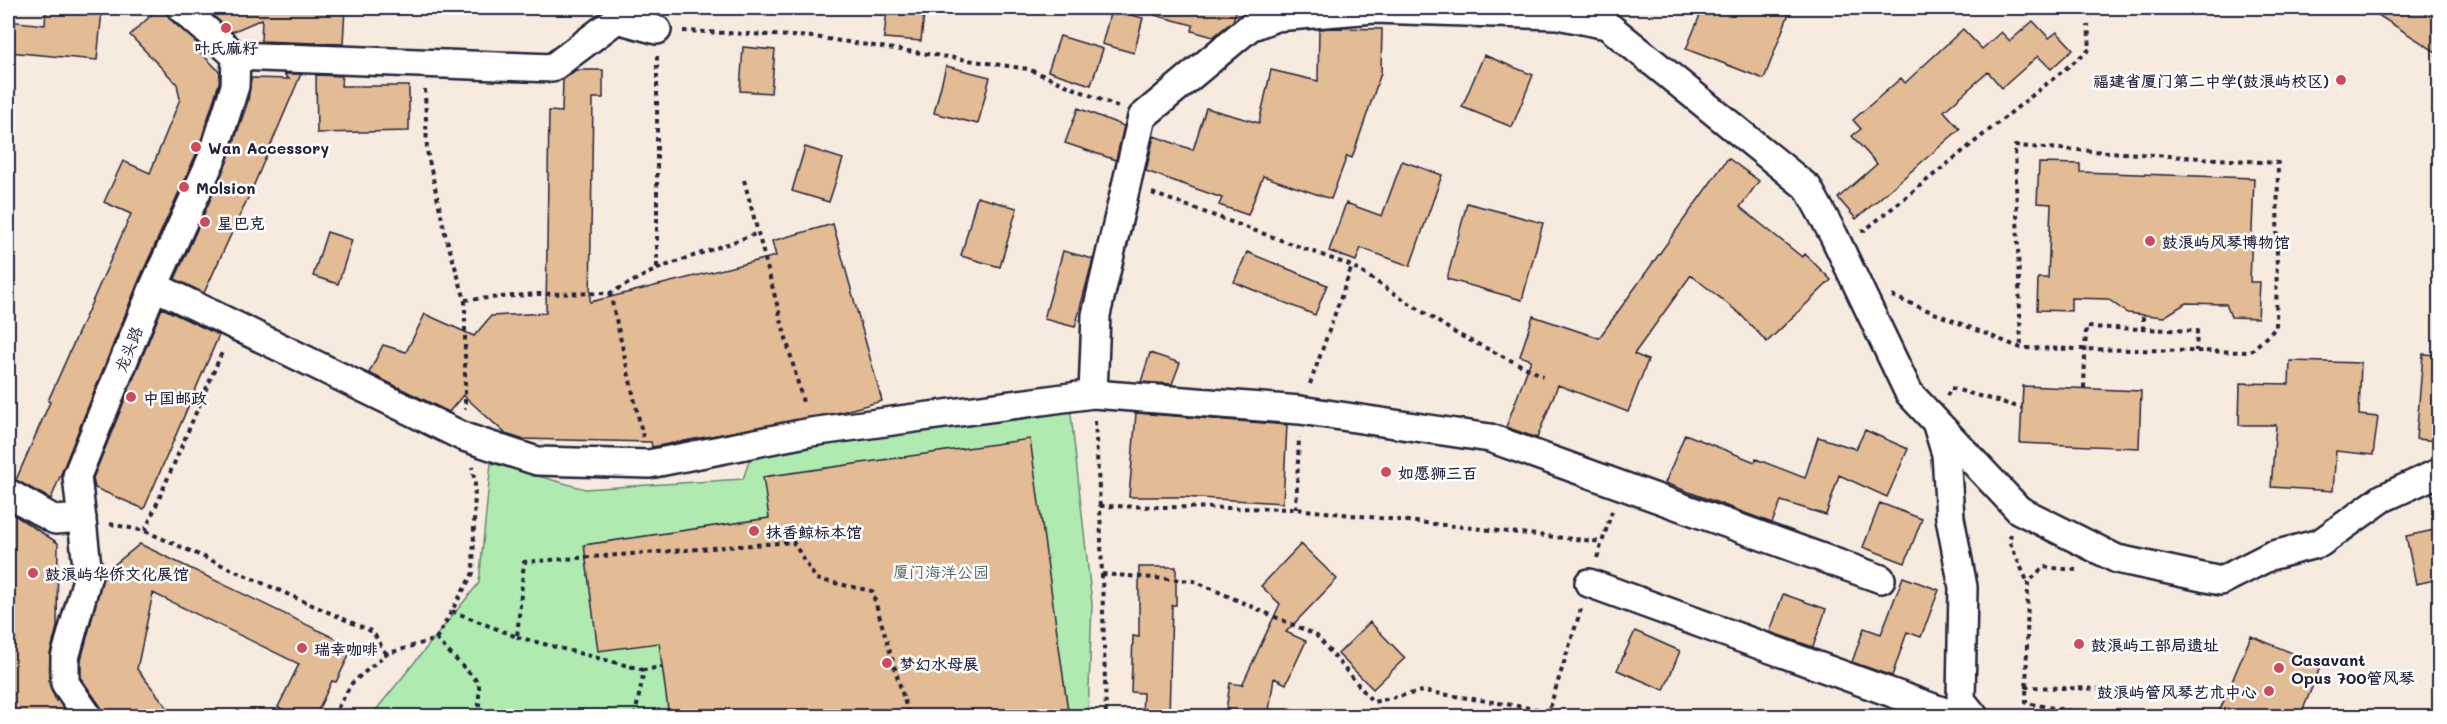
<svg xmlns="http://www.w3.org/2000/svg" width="2447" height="724" font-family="Mali,'LXGW WenKai TC',sans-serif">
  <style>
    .green { fill: #afebb0; stroke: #688676; stroke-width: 1.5 }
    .building { fill: #e3bb94; stroke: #22223b; stroke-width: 1.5 }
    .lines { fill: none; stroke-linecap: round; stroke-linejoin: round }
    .street-casing { stroke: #22223b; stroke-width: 32 }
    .path { stroke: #22223b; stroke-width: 4; stroke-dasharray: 4.5 4.5; stroke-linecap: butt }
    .street { stroke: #fff; stroke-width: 27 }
    .poi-dot { fill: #d1495b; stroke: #fff; stroke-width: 2 }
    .labels { text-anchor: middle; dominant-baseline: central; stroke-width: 5; stroke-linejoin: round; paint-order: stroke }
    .poi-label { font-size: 16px; font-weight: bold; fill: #22223b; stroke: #fff; text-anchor: start }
    .street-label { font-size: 16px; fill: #22223b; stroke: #fff }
    .park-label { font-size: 16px; fill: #4c5e5e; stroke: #fff }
  </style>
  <rect width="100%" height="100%" fill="#f7ebdf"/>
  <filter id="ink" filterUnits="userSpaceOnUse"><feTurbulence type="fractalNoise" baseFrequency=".0167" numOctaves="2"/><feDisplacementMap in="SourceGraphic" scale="12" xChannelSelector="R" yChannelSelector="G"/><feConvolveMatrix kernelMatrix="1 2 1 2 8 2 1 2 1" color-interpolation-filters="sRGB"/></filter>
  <g filter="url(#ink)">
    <path class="green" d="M1070,406L1092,604L1088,716H371L479,583L491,463L585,489L743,479L753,450Z"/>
    <path class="building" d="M46,8L102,11L97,60L8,52V21L45,25Z
      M159,8H166L171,20L200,46L196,48L220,72L219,83L198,150L139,280L51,499L16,480L50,402L48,401L131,214L104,202L123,161L150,173L180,99L177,84L130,35Z
      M204,8H345L343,44L316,43V41L315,43L261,41L262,19L232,32Z
      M1155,8H1237L1233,21L1213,37L1192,31L1193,25L1154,15Z
      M1703,8H1791L1764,79L1686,49Z
      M2367,8H2439V54Z
      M887,10L924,14L921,41L884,38Z
      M1111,10L1143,18L1134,53L1102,44Z
      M2033,21L2049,38L2057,32L2073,49L2051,69L2038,56L2002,88L1988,72L1944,111L1960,129L1856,219L1838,198L1877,164L1852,136L1861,129L1853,120L1901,78L1905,83L1963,29L1982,49L2001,32L2010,41Z
      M1331,28L1382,29L1381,73L1352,158L1347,156L1331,199L1263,176L1248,215L1219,205L1222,198L1146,171L1154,136L1193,150L1206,108L1259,123L1271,70L1318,81L1319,29Z
      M1060,36L1103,49L1091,85L1048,71Z
      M743,47L775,50L771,93L740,91Z
      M1484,55L1533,75L1512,127L1462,107Z
      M946,66L990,77L978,124L934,113Z
      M576,70H603V98H593L590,302L776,256L772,241L833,224L882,401L841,412L652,447L651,442L521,439L506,434L463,395L449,412L369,373L383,345L406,352L425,314L474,336L491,316L546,313L549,111L562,112L563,80Z
      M284,74H301L253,187L204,293L175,279L227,162L248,101L251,78L289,79Z
      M316,75L342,76L341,86H409V131L317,133Z
      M1078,108L1124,126L1116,160L1065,143Z
      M805,147L843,159L829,202L792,191Z
      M1728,158L1759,181L1740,207L1802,257L1805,254L1831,280L1767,342L1739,313L1691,275L1634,354L1648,360L1628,412L1558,385L1537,438L1506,427L1531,360L1520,356L1533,316L1599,338Z
      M1402,161L1442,175L1410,266L1361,248L1356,261L1329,251L1346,203L1382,216Z
      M2039,163L2080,164V172L2254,178L2250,282H2260L2258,318L2231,317L2226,304L2186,303L2164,317L2127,313L2108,299L2071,298V311L2037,310L2038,278H2048L2051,204L2037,203Z
      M977,197L1017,208L1000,267L961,256Z
      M1467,203L1543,223L1522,300L1447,279Z
      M327,232L352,240L338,284L313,276Z
      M1063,251L1093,259L1075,327L1044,319Z
      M1247,252L1327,285L1315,315L1234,282Z
      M162,308L219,335L144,509L95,488L93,478Z
      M1150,353L1180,363L1172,384L1141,382Z
      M2423,354L2439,355V441L2416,439Z
      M2290,361L2361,363L2359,415L2378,417L2373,455L2336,451L2333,491L2271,487L2276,425H2239L2240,383L2289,384Z
      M2023,386L2141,391L2139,448L2020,443Z
      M1136,413L1287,425L1283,503L1182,497H1129Z
      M1865,430L1908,449L1887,497L1839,475L1826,515L1781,501L1772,523L1665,483L1685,434L1755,462L1756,459L1805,478L1818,437L1856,449Z
      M1030,439L1068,711L1031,717H669L659,643L598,651L584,545L769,518L763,477Z
      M1880,503L1922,519L1905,563L1863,547Z
      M8,511L58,543L57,627L50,654L49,683L56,701L57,699L69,717H8Z
      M2439,529V579L2416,584L2406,536Z
      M140,544L353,647L336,682L332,681L315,717H298L278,707L299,664L153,593L137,669L175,717H103L101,707L81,678V660L104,573Z
      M1301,544L1337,579L1286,632L1306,641L1286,684L1274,678L1268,717H1225L1230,683L1242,685L1280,604L1261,586Z
      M1139,567H1176V605H1172L1169,717H1142L1143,693L1131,692L1133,636L1139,637Z
      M1903,577L1939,590L1921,637L1907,632L1892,676L1852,662L1864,628L1881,634Z
      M1783,594L1826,609L1813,647L1770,632Z
      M1370,622L1405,658L1373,689L1338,654Z
      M1635,631L1680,651L1664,690L1617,670Z
      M2251,636L2321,665L2300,717H2217Z"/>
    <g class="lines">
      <g class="street-casing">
        <path id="street" d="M236,56L552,68L617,19L657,30
          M154,286L464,437L537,461L649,464L811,432L1093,394L1300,410L1490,438L1881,579
          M1093,394L1096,315L1142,117L1250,27L1276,17L1374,9L1558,15L1607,25L1808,188L1834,236L1909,393L2019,510L2117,559L2221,581L2270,556L2320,543L2383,498L2440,472
          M1937,425L1946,454L1950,518L1963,587L1961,700L1974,716
          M8,493L55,520L82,518
          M1589,583L1942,711L1945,716
          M88,716L65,683V658L88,575L77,476L154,286L213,156L235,86L236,56L181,8"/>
      </g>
      <path class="path" d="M683,31L814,37L1028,69L1118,107
        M657,56V269
        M425,89L427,151L445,233L465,300V409
        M744,180L804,406
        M1152,193L1352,266L1457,334L1543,376
        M1861,231L1865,230L2090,49L2088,25
        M610,293L643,437
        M1892,296L2021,348L2250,352L2276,328L2278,163L2015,146L2021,348
        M465,300L537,294L610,293L657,269L758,233
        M2143,330V315
        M1310,384L1352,266
        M2084,388L2086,327L2197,331L2196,351
        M1947,396L1951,388L2022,408
        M1095,421L1100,506L1106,716
        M1100,506L1296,509L1602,542
        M1296,509L1299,437
        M110,524L145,531L373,632L386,654
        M145,531L223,350
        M2011,534L2009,541L2028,583
        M1597,558L1613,508
        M2076,570L2043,567L2028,583L2026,703L2098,716
        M1102,574L1194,581L1316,635L1373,702L1423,691L1549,711
        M452,611L517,637L524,562L793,542L816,579L872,591L909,716
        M517,637L644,670
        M436,639L479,683V716
        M2025,687L2105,689
        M333,716L352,683L386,654L436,639L473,573L475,482L472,467
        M635,716L644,670L662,667
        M1547,716L1581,609"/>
      <use href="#street" class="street"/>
    </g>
  </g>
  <g class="poi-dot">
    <circle cx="226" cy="28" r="6"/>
    <circle cx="2341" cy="80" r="6"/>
    <circle cx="196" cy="147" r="6"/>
    <circle cx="184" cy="187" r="6"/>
    <circle cx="205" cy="222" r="6"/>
    <circle cx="2150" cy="241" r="6"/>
    <circle cx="131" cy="397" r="6"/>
    <circle cx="1386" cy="472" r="6"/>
    <circle cx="754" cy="531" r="6"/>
    <circle cx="33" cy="573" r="6"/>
    <circle cx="2079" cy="644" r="6"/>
    <circle cx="302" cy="648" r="6"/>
    <circle cx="887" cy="663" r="6"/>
    <circle cx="2279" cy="668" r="6"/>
    <circle cx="2269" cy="691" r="6"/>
  </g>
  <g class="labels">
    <g class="poi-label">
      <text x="226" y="47" text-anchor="middle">叶氏麻籽</text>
      <text x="2329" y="80" text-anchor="end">福建省厦门第二中学(鼓浪屿校区)</text>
      <text x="208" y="147">Wan Accessory</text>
      <text x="196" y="187">Molsion</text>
      <text x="217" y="222">星巴克</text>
      <text x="2162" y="241">鼓浪屿风琴博物馆</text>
      <text x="143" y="397">中国邮政</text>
      <text x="1398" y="472">如愿狮三百</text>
      <text x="766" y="531">抹香鲸标本馆</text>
      <text x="45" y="573">鼓浪屿华侨文化展馆</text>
      <text x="2091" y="644">鼓浪屿工部局遗址</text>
      <text x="314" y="648">瑞幸咖啡</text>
      <text x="2291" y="659">Casavant<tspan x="2291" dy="18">Opus 700管风琴</tspan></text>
      <text x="899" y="663">梦幻水母展</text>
      <text x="2257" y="691" text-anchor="end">鼓浪屿管风琴艺术中心</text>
    </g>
    <g class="street-label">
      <text transform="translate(128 349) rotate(-68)">龙头路</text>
    </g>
    <g class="park-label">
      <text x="941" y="571">厦门海洋公园</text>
    </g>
  </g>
  <rect width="2447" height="724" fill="none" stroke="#fff" stroke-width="30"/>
  <rect x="15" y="15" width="2417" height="694" fill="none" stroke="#22223b" stroke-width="2" filter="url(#ink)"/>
</svg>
